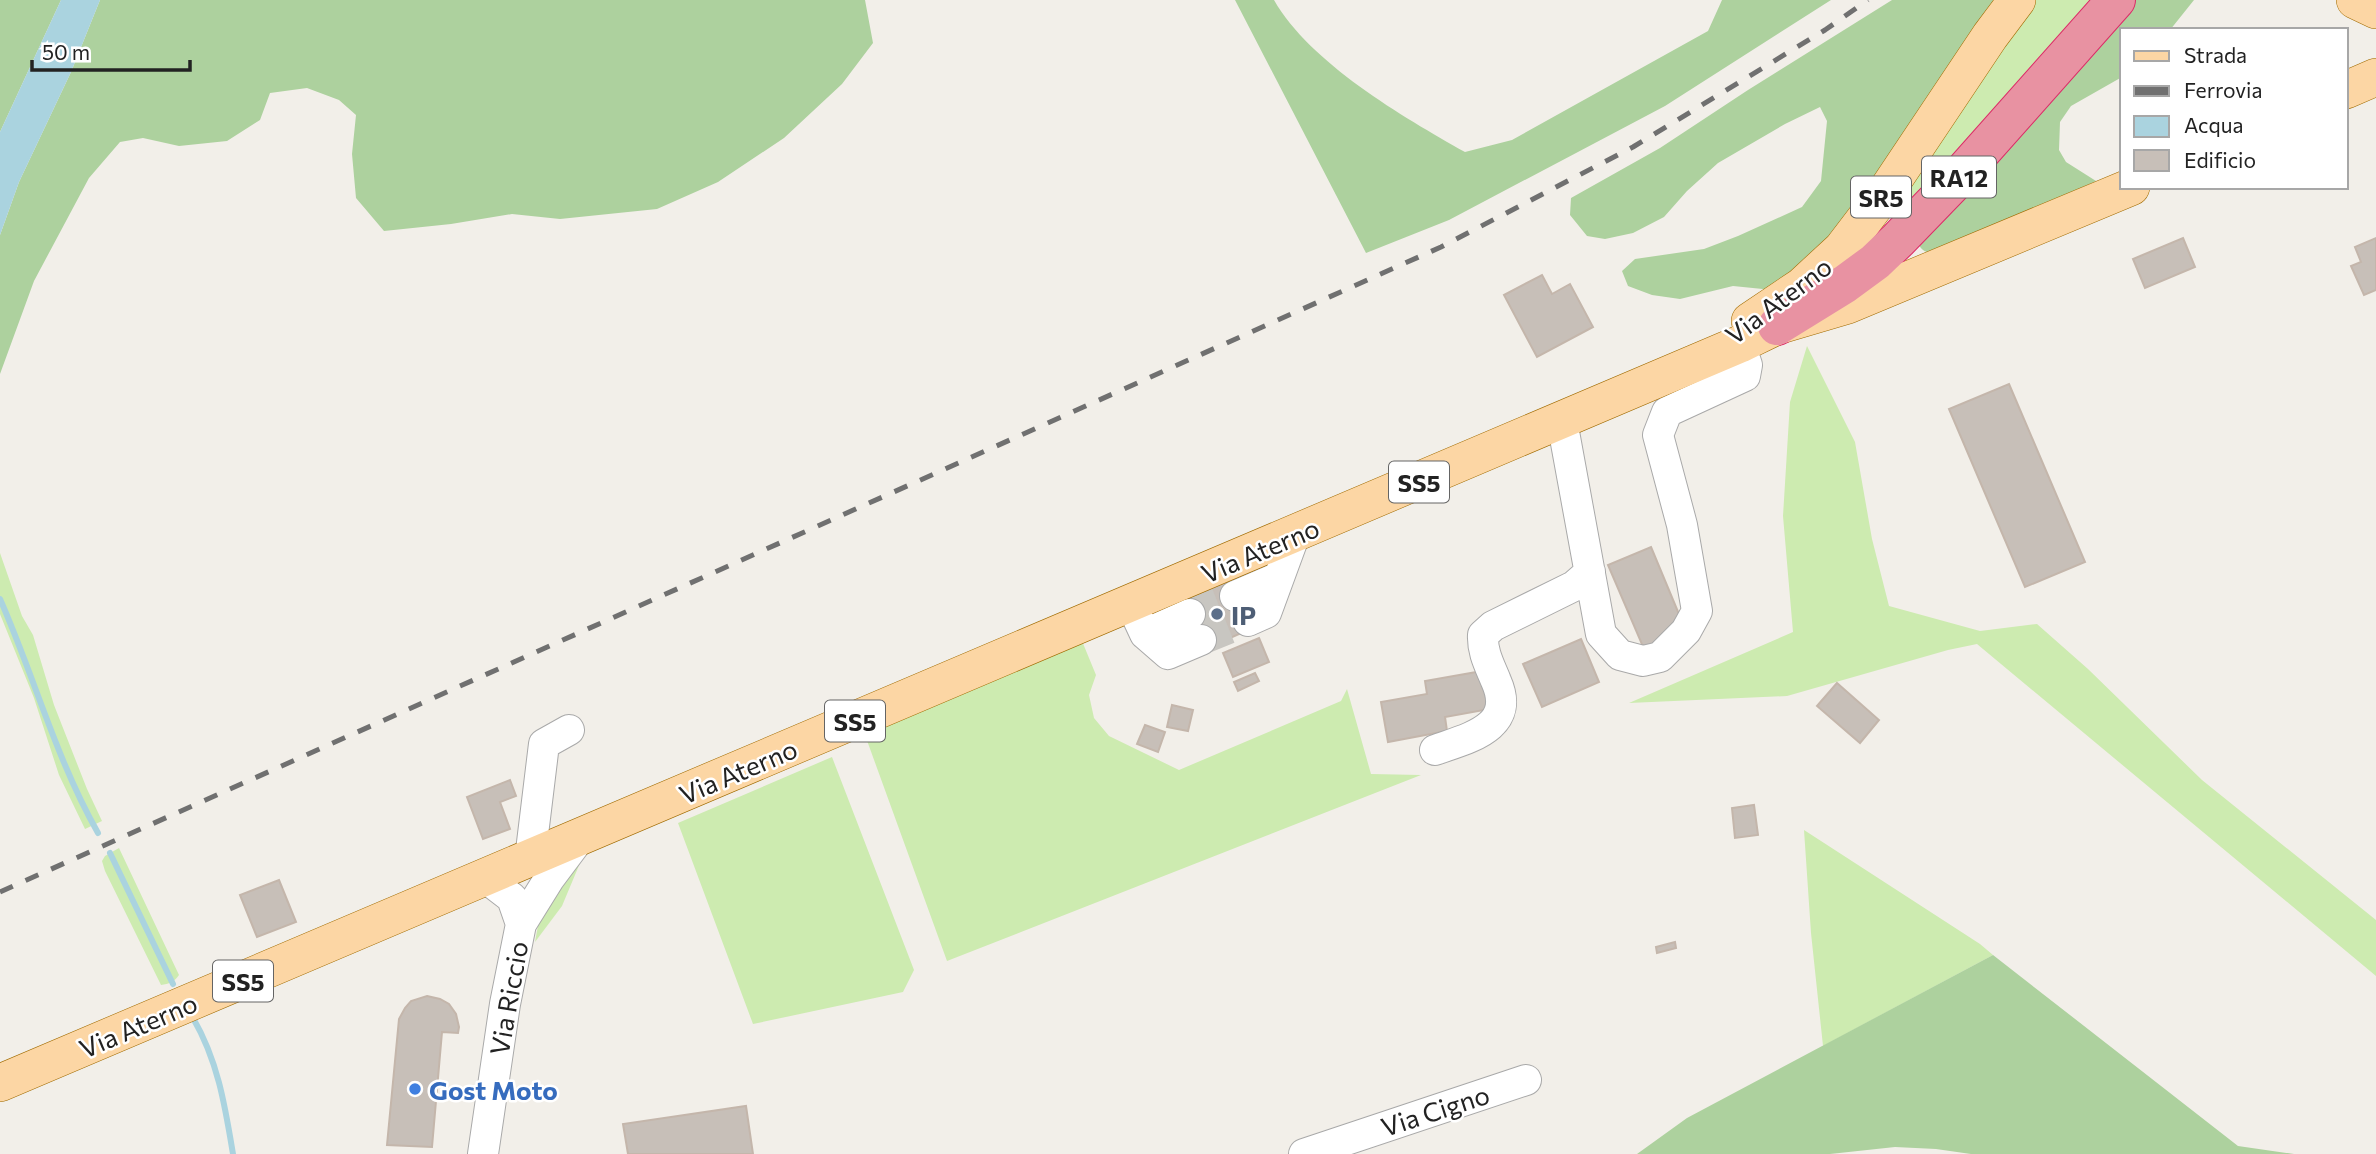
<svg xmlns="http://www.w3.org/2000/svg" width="2376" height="1154" font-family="Commissioner,sans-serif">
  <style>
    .grass { fill: #cdebb0 }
    .forest { fill: #add19e }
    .water { fill: #aad3df }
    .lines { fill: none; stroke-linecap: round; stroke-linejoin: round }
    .stream { stroke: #aad3df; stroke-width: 6 }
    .building { fill: #c7bfb8; stroke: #c4b6ab; stroke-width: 2 }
    .minor-tunnel { stroke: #c8c6c1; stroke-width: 30; stroke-dasharray: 30 15; stroke-linecap: butt }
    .minor-casing { stroke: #a9a9a9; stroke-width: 32 }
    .major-casing { stroke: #a06b00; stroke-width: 38 }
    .highway-casing { stroke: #dc2a67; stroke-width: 40 }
    .minor { stroke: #fff; stroke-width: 30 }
    .major { stroke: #fcd6a4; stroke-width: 37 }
    .highway { stroke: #e892a2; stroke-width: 38 }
    .rail { stroke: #707070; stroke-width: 5; stroke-dasharray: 14 14; stroke-linecap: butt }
    .service-dot { fill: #5c6f8a; stroke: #fff; stroke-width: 2.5 }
    .shop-dot { fill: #3f7fe0; stroke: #fff; stroke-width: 2.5 }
    .labels { text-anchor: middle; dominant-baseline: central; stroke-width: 5; stroke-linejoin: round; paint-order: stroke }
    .shield { fill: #fff; stroke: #646464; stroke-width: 2 }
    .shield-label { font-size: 24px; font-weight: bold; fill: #222 }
    .street-label { font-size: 26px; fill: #222; stroke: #fff }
    .service-label { font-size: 26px; font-weight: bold; fill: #4e5e75; stroke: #fff; text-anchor: start }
    .shop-label { font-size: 26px; font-weight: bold; fill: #366cbe; stroke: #fff; text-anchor: start }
  </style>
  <rect width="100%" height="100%" fill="#f2efe9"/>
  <path class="grass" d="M2031,0H2095L1898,220L1889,217Z
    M1807,346L1855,442L1872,539L1889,606L1980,631L2037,624L2088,669L2202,780L2376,920V976L1977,644L1948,650L1787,696L1629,703L1793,632L1783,516L1790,402Z
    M0,553L22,616L33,635L54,705L87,789L102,821L85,829L59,775L34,698L0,614Z
    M1082,641L1096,675L1089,695L1094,718L1109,736L1179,770L1341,701L1347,689L1371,774L1421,775L947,961L865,735Z
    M832,757L914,970L903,992L753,1024L678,823Z
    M1804,830L1980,944L1993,955L1823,1046L1811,933Z
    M119,848L179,975C174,982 169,984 161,985L105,871L102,861L105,856Z
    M580,863L562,906L535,942L539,920L572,868Z"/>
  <path class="forest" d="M0,0H61L0,132Z
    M100,0H865L873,43L842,84L784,138L718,182L657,209L560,219L512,214L451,224L384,231L356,198L352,154L356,115L339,100L307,88L270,93L260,120L227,141L179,146L143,138L120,142L89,178L34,281L0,374V235L19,182L71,72Z
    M1235,0H1274C1310,63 1403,117 1465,152L1512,140L1708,31L1722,0H1831L1665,106L1449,220L1366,253Z
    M1892,0H2007L1925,122L1783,291L1733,286L1680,299L1652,295L1628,286L1622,271L1635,259L1704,249L1738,236L1802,207L1821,181L1827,121L1820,107L1785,124L1718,163L1687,191L1664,217L1633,233L1605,239L1587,236L1570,215L1571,198L1660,148L1748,90Z
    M2135,0H2194L2170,30H2122V77L2071,106L2060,122L2059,150L2066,162L2096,181L1940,252C1930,253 1924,254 1918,244Z
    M1993,955L2238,1146L2294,1154H1971L1936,1149L1895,1147L1830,1154H1637L1687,1118Z"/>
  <path class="water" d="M61,0H100L71,72L19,182L0,235V132Z"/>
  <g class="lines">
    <path class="stream" d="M0,599C34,676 56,759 98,833
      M110,853L173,984
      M193,1018C218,1061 225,1106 233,1154"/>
  </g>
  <path class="building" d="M2183,238L2195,267L2145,288L2133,259Z
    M2376,238V290L2364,295L2351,266L2361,262L2355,247Z
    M1542,275L1552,294L1570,284L1593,327L1537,357L1504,295Z
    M2009,384L2085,562L2025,587L1949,409Z
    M1651,547L1686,631L1644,649L1608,565Z
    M1226,581L1248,630L1208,648L1187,598Z
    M1259,638L1269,662L1233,677L1223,653Z
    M1581,639L1599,682L1542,707L1523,664Z
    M1488,670L1495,708L1445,717L1447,731L1388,742L1381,702L1427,694L1425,681Z
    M1255,673L1259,681L1238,691L1234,682Z
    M1837,683L1879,720L1860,743L1817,706Z
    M1172,705L1193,710L1188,731L1167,727Z
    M1145,725L1165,732L1158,752L1137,744Z
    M510,780L516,796L500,802L510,829L483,839L467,797Z
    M1754,805L1758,835L1735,838L1732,808Z
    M279,880L296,922L257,937L240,895Z
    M1675,942L1676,948L1657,953L1656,947Z
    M427,996L440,999L449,1004L456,1014L459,1027L458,1033L442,1032L432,1147L387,1145L399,1019L405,1008L411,1001Z
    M746,1106L753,1154H628L623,1124Z"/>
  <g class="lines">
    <path class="minor-tunnel" d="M1190,614L1235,596
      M1201,640L1248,621"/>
    <g class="minor-casing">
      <path id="minor" d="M1562,421L1601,634L1620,655L1643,661L1660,657L1686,631L1697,611L1682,525L1658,435L1667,412L1745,376L1747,365L1740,344
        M1235,596L1279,577
        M1131,604L1145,634L1168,654L1201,640
        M1248,621L1266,613L1295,534
        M1145,634L1190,614
        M1435,750C1468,738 1517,728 1496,681C1490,666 1482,652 1483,635L1493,626L1574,586L1590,572
        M530,859L544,744L569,730
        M486,878L512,898L521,924
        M483,1154L505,1004L521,924L549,879L579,839
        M1304,1154L1526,1080"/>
    </g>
    <g class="major-casing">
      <path id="major" d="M2355,0L2376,10
        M2346,90L2376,77
        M1750,321L1802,286L1842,249L1887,190L1990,36L2017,0
        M0,1083L1740,344L1777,326L1848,305L2131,187"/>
    </g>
    <g class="highway-casing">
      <path id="highway" d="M1777,326L1845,284L1875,262L1898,240L1957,179L2116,0"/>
    </g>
    <use href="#minor" class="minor"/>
    <use href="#major" class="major"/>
    <use href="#highway" class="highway"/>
    <path class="rail" d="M0,892L1441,247L1633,147L1825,30L1868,0"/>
  </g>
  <circle class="service-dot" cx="1217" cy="614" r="7"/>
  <circle class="shop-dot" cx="415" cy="1089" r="7"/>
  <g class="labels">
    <g class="shield">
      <rect x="1922" y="156.5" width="74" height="41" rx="5"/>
      <rect x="1851" y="176.5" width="60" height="41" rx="5"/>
      <rect x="1389" y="461.5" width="60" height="41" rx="5"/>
      <rect x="825" y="700.5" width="60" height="41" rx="5"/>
      <rect x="213" y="960.5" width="60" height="41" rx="5"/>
    </g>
    <g class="shield-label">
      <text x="1959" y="177">RA12</text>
      <text x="1881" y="197">SR5</text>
      <text x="1419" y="482">SS5</text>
      <text x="855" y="721">SS5</text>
      <text x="243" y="981">SS5</text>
    </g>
    <g class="street-label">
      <text transform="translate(1778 300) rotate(-37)">Via Aterno</text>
      <text transform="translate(1260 550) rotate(-23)">Via Aterno</text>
      <text transform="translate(738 771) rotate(-23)">Via Aterno</text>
      <text transform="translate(508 998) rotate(-80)">Via Riccio</text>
      <text transform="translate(138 1025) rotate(-23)">Via Aterno</text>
      <text transform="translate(1435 1110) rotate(-18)">Via Cigno</text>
    </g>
    <g class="service-label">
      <text x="1231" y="614">IP</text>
    </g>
    <g class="shop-label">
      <text x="429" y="1089">Gost Moto</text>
    </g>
  </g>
  <rect x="2120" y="28" width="228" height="161" fill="#ffffff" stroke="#a7a7a7" stroke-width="2"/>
  <rect x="2134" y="51" width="35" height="10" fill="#fcd6a4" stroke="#a7a7a7" stroke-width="2"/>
  <text x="2184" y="63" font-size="21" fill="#222222">Strada</text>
  <rect x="2134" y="86" width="35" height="10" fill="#707070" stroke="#a7a7a7" stroke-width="2"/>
  <text x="2184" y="98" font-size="21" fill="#222222">Ferrovia</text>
  <rect x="2134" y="116" width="35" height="21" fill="#aad3df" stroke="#a7a7a7" stroke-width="2"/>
  <text x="2184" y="133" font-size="21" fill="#222222">Acqua</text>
  <rect x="2134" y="150" width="35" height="21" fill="#c7bfb8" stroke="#a7a7a7" stroke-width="2"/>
  <text x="2184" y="168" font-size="21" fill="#222222">Edificio</text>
  <path d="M32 60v10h158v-10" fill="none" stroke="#222222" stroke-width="3.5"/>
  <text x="42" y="60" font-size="21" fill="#222222" stroke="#ffffff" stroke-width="5" paint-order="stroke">50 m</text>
</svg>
